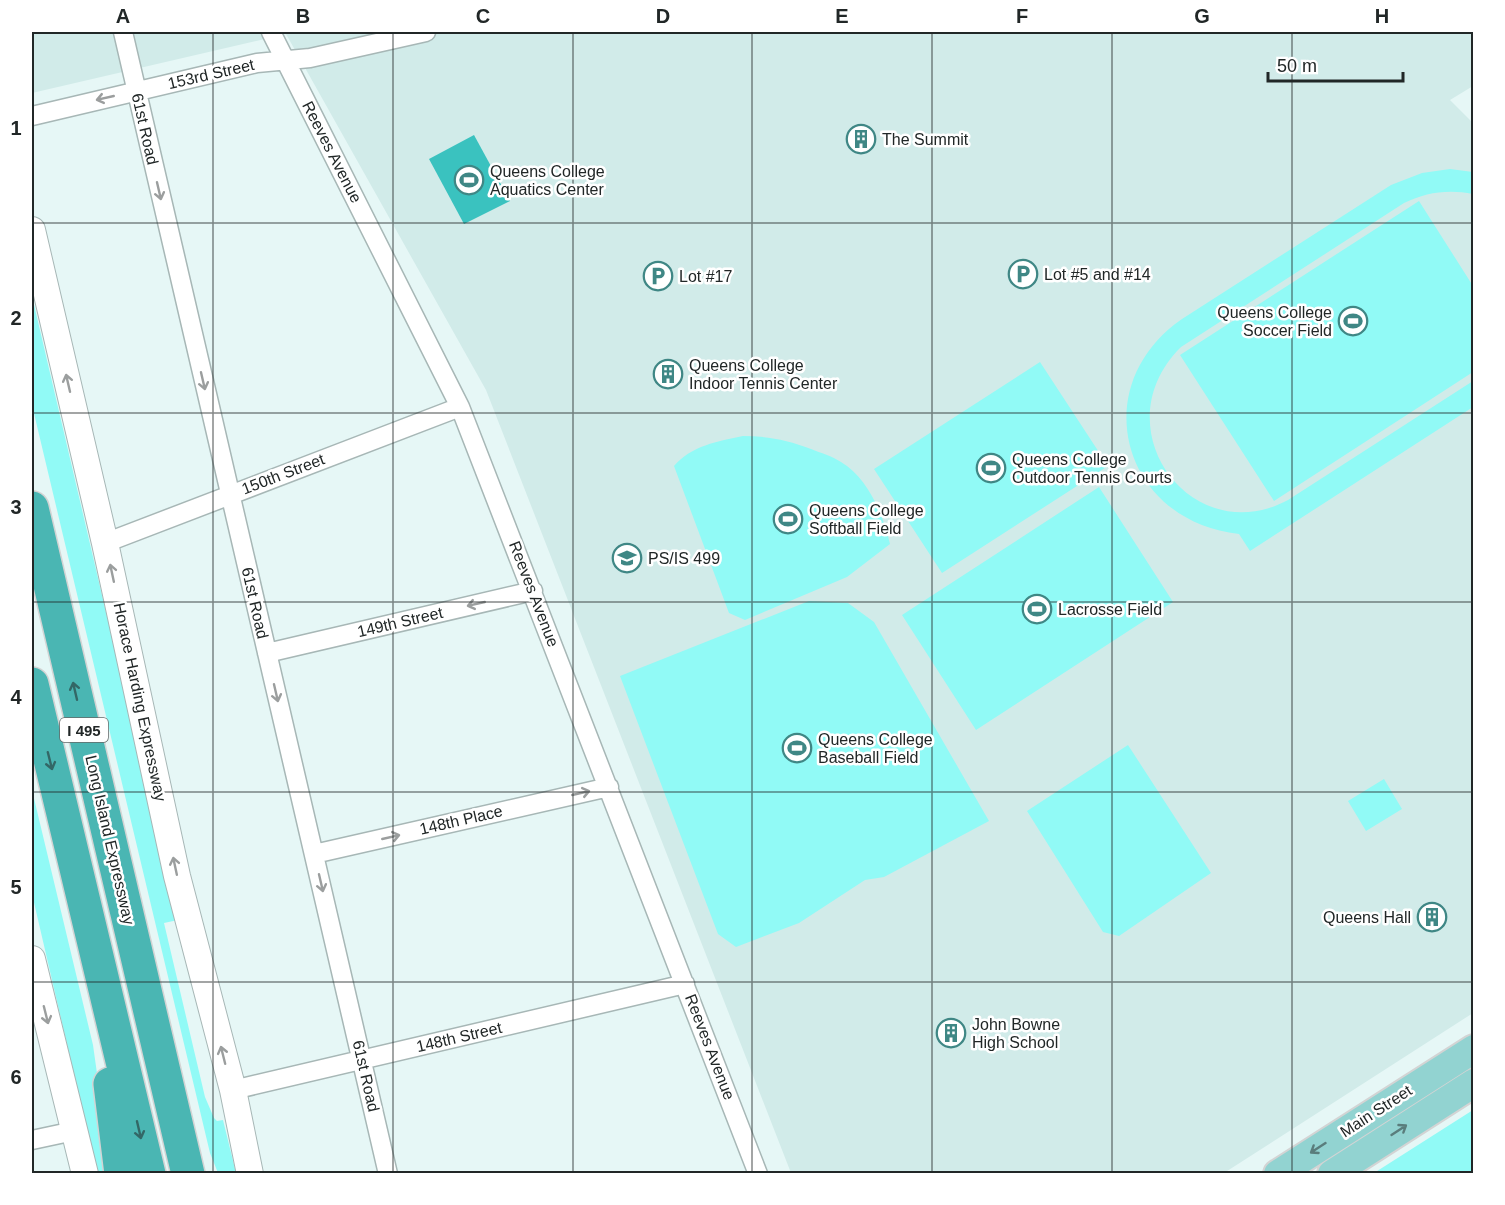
<svg xmlns="http://www.w3.org/2000/svg" width="1505" height="1205" font-family="Helvetica,sans-serif">
  <style>
    .built { fill: #d1ebe9 }
    .green { fill: #91faf6 }
    .water { fill: #3ac2bf }
    .lines { fill: none; stroke-linecap: round; stroke-linejoin: round }
    .street-casing { stroke: #a7b7b6; stroke-width: 21 }
    .secondary-casing { stroke: #a7b7b6; stroke-width: 28 }
    .primary-casing { stroke: #d3d4d4; stroke-width: 32 }
    .highway-casing { stroke: #d3d4d4; stroke-width: 36 }
    .street { stroke: #fff; stroke-width: 18 }
    .secondary { stroke: #fff; stroke-width: 26 }
    .primary { stroke: #92d3d1; stroke-width: 28 }
    .highway { stroke: #4ab6b3; stroke-width: 33 }
    .oneway { stroke: #9b9e9e }
    .oneway2 { stroke: #336766 }
    .oneway3 { stroke: #5a7d7c }
    .grid { fill: none; stroke: #212727; stroke-width: 1.5; stroke-opacity: 0.55 }
    .labels { text-anchor: middle; dominant-baseline: central; stroke-width: 5; stroke-linejoin: round; paint-order: stroke }
    .shield { fill: #fff; stroke: #646868; stroke-width: 1.5 }
    .shield-label { font-size: 15px; font-weight: bold; fill: #212727 }
    .street-label { font-size: 16px; fill: #212727; stroke: #fff }
    .poi-label { font-size: 16px; fill: #212727; stroke: #fff; text-anchor: start }
    .neatline { fill: none; stroke: #212727; stroke-width: 2 }
    .grid-label { font-size: 20px; text-anchor: middle; font-weight: bold; fill: #212727 }
  </style>
  <rect width="100%" height="100%" fill="#e6f7f6"/>
  <path class="built" d="M32,32H1473V86L1450,100L1474,124L1473,1013L1224,1173H791L486,390L286,34L32,93Z"/>
  <path class="green" d="M1450,169L1473,172V194C1449,189 1426,192 1404,203L1181,347C1100,427 1191,552 1288,500L1473,381V407L1250,551L1239,534C1122,521 1085,386 1182,319L1391,185L1422,173Z
    M1419,201L1473,286V372L1274,501L1180,355Z
    M32,296L178,920L164,923L205,1097L214,1118L217,1121L223,1120L236,1173H218L210,1153L32,405Z
    M1040,362L1108,466L942,573L874,469Z
    M743,436C767,436 788,440 811,449C821,453 832,456 841,462C869,479 883,515 890,544L847,577L745,620L729,613L674,466C691,446 718,441 743,436Z
    M1099,487L1173,602L976,730L902,615Z
    M809,601L848,603L874,622L989,821L884,877L865,880L799,923L736,947L718,934L620,676Z
    M1128,745L1211,873L1119,936L1103,932L1027,811Z
    M1384,779L1402,809L1366,831L1348,801Z
    M32,790L93,1045L111,1173H97L32,894Z
    M1473,1110V1173H1374Z"/>
  <path class="water" d="M474,135L510,201L464,224L429,159Z"/>
  <g class="lines">
    <g class="street-casing">
      <path id="street" d="M123,32L388,1174
        M271,32L460,407L758,1174
        M32,116L257,63L310,58L426,32
        M105,543L460,407
        M267,653L533,591
        M314,854L609,787
        M233,1090L685,984
        M32,1140L74,1131"/>
    </g>
    <g class="secondary-casing">
      <path id="secondary" d="M32,230L105,543L177,876L233,1090L250,1174
        M32,959L85,1174"/>
    </g>
    <g class="primary-casing">
      <path id="primary" d="M1278,1174L1474,1049
        M1332,1174L1474,1083"/>
    </g>
    <g class="highway-casing">
      <path id="highway" d="M32,508L188,1174
        M32,684L149,1174
        M110,1084L121,1174"/>
    </g>
    <use href="#street" class="street"/>
    <use href="#secondary" class="secondary"/>
    <use href="#primary" class="primary"/>
    <use href="#highway" class="highway"/>
  </g>
  <defs><path id="oneway-shaft" d="M-6 0H5M1.5-3L5.5 0L1.5 3" fill="none" stroke-width="1.6" stroke-linecap="round" stroke-linejoin="round" transform="scale(1.5)"/></defs>
  <g class="oneway">
    <use href="#oneway-shaft" transform="translate(105 98) rotate(167)"/>
    <use href="#oneway-shaft" transform="translate(159 191) rotate(77)"/>
    <use href="#oneway-shaft" transform="translate(203 381) rotate(77)"/>
    <use href="#oneway-shaft" transform="translate(68 383) rotate(-103)"/>
    <use href="#oneway-shaft" transform="translate(112 573) rotate(-102)"/>
    <use href="#oneway-shaft" transform="translate(476 604) rotate(167)"/>
    <use href="#oneway-shaft" transform="translate(276 693) rotate(77)"/>
    <use href="#oneway-shaft" transform="translate(581 793) rotate(-13)"/>
    <use href="#oneway-shaft" transform="translate(391 837) rotate(-13)"/>
    <use href="#oneway-shaft" transform="translate(175 866) rotate(-102)"/>
    <use href="#oneway-shaft" transform="translate(321 883) rotate(77)"/>
    <use href="#oneway-shaft" transform="translate(46 1015) rotate(76)"/>
    <use href="#oneway-shaft" transform="translate(223 1055) rotate(-104)"/>
  </g>
  <g class="oneway2">
    <use href="#oneway-shaft" transform="translate(75 691) rotate(-103)"/>
    <use href="#oneway-shaft" transform="translate(50 761) rotate(76)"/>
    <use href="#oneway-shaft" transform="translate(139 1130) rotate(77)"/>
  </g>
  <g class="oneway3">
    <use href="#oneway-shaft" transform="translate(1399 1130) rotate(-33)"/>
    <use href="#oneway-shaft" transform="translate(1318 1148) rotate(147)"/>
  </g>
  <path class="grid" d="M213,32V1174M393,32V1174M573,32V1174M752,32V1174M932,32V1174M1112,32V1174M1292,32V1174M32,223H1474M32,413H1474M32,602H1474M32,792H1474M32,982H1474"/>
  <defs>
    <g id="building-ring" transform="scale(1.5)"><circle r="9.5" fill="#fff" stroke="#3f8785" stroke-width="1.5"/><path d="M-4-6H4V6H1V3H-1V6H-4ZM-2.5-4.3h1.7v1.8h-1.7ZM.8-4.3h1.7v1.8H.8ZM-2.5-1h1.7V.8h-1.7ZM.8-1h1.7V.8H.8Z" fill="#3f8785"/></g>
    <g id="stadium-ring" transform="scale(1.5)"><circle r="9.5" fill="#fff" stroke="#3f8785" stroke-width="1.5"/><path d="M0-5a6.5 5 0 1 0 0 10a6.5 5 0 1 0 0-10ZM-3.5-1.8h7v3.6h-7Z" fill="#3f8785"/></g>
    <g id="parking-ring" transform="scale(1.5)"><circle r="9.5" fill="#fff" stroke="#3f8785" stroke-width="1.5"/><path d="M-3.5-5.5H1a3.5 3.5 0 0 1 0 7H-1V5.5H-3.5ZM-1-3.4V-.6H.8a1.4 1.4 0 0 0 0-2.8Z" fill="#3f8785"/></g>
    <g id="school-ring" transform="scale(1.5)"><circle r="9.5" fill="#fff" stroke="#3f8785" stroke-width="1.5"/><path d="M0-5L7-2L0 1L-7-2ZM-4 1L0 2.5L4 1V4Q0 6-4 4Z" fill="#3f8785"/></g>
  </defs>
  <g fill-rule="evenodd">
    <use href="#building-ring" x="861" y="139"/>
    <use href="#stadium-ring" x="469" y="180"/>
    <use href="#parking-ring" x="1023" y="274"/>
    <use href="#parking-ring" x="658" y="276"/>
    <use href="#stadium-ring" x="1353" y="321"/>
    <use href="#building-ring" x="668" y="374"/>
    <use href="#stadium-ring" x="991" y="468"/>
    <use href="#stadium-ring" x="788" y="519"/>
    <use href="#school-ring" x="627" y="558"/>
    <use href="#stadium-ring" x="1037" y="609"/>
    <use href="#stadium-ring" x="797" y="748"/>
    <use href="#building-ring" x="1432" y="917"/>
    <use href="#building-ring" x="951" y="1033"/>
  </g>
  <g class="labels">
    <rect class="shield" x="60" y="718" width="48" height="24" rx="4.5"/>
    <g class="shield-label">
      <text x="84" y="730">I 495</text>
    </g>
    <g class="street-label">
      <text transform="translate(211 74) rotate(-13)">153rd Street</text>
      <text transform="translate(145 129) rotate(77)">61st Road</text>
      <text transform="translate(332 152) rotate(63)">Reeves Avenue</text>
      <text transform="translate(283 474) rotate(-21)">150th Street</text>
      <text transform="translate(534 594) rotate(69)">Reeves Avenue</text>
      <text transform="translate(255 603) rotate(77)">61st Road</text>
      <text transform="translate(400 622) rotate(-13)">149th Street</text>
      <text transform="translate(140 702) rotate(78)">Horace Harding Expressway</text>
      <text transform="translate(461 820) rotate(-13)">148th Place</text>
      <text transform="translate(110 840) rotate(77)">Long Island Expressway</text>
      <text transform="translate(459 1037) rotate(-13)">148th Street</text>
      <text transform="translate(710 1047) rotate(69)">Reeves Avenue</text>
      <text transform="translate(366 1076) rotate(77)">61st Road</text>
      <text transform="translate(1376 1111) rotate(-33)">Main Street</text>
    </g>
    <g class="poi-label">
      <text x="882" y="139">The Summit</text>
      <text x="490" y="171">Queens College<tspan x="490" dy="18">Aquatics Center</tspan></text>
      <text x="1044" y="274">Lot #5 and #14</text>
      <text x="679" y="276">Lot #17</text>
      <text x="1332" y="312" text-anchor="end">Queens College<tspan x="1332" dy="18">Soccer Field</tspan></text>
      <text x="689" y="365">Queens College<tspan x="689" dy="18">Indoor Tennis Center</tspan></text>
      <text x="1012" y="459">Queens College<tspan x="1012" dy="18">Outdoor Tennis Courts</tspan></text>
      <text x="809" y="510">Queens College<tspan x="809" dy="18">Softball Field</tspan></text>
      <text x="648" y="558">PS/IS 499</text>
      <text x="1058" y="609">Lacrosse Field</text>
      <text x="818" y="739">Queens College<tspan x="818" dy="18">Baseball Field</tspan></text>
      <text x="1411" y="917" text-anchor="end">Queens Hall</text>
      <text x="972" y="1024">John Bowne<tspan x="972" dy="18">High School</tspan></text>
    </g>
  </g>
  <rect width="1505" height="1205" fill="none" stroke="#ffffff" stroke-width="66"/>
  <path d="M1268 72v9h135v-9" fill="none" stroke="#212727" stroke-width="3"/>
  <text x="1277" y="72" font-size="18" fill="#212727" stroke="#ffffff" stroke-width="4.5" paint-order="stroke">50 m</text>
  <rect x="33" y="33" width="1439" height="1139" class="neatline"/>
  <g class="grid-label">
    <text x="123" y="23">A</text>
    <text x="303" y="23">B</text>
    <text x="483" y="23">C</text>
    <text x="663" y="23">D</text>
    <text x="842" y="23">E</text>
    <text x="1022" y="23">F</text>
    <text x="1202" y="23">G</text>
    <text x="1382" y="23">H</text>
    <text x="16" y="135">1</text>
    <text x="16" y="325">2</text>
    <text x="16" y="514">3</text>
    <text x="16" y="704">4</text>
    <text x="16" y="894">5</text>
    <text x="16" y="1084">6</text>
  </g>
</svg>
